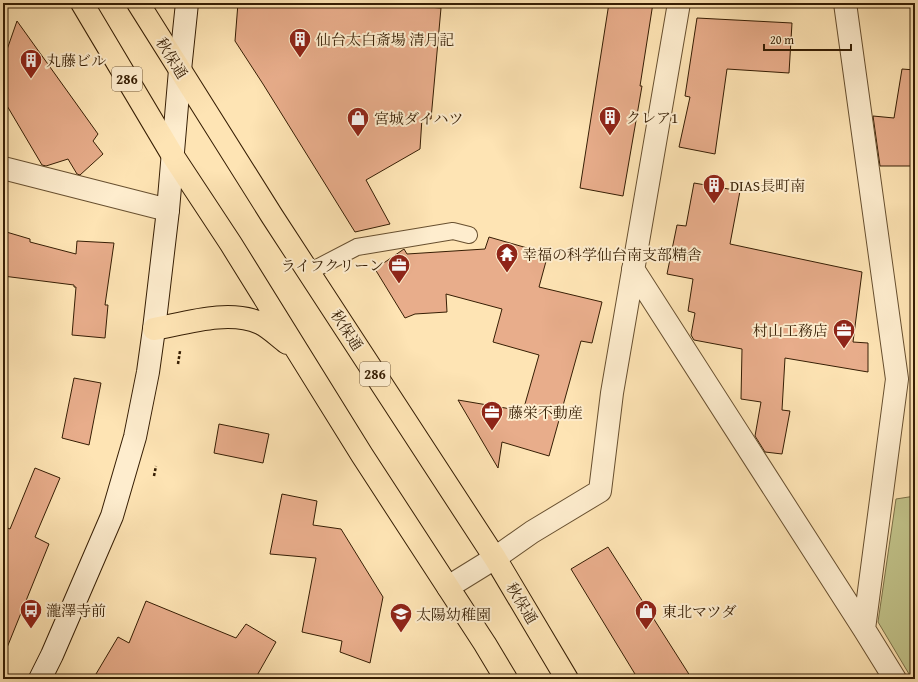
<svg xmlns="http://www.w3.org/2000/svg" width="918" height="682" font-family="'Gentium Book Plus','Noto Serif JP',serif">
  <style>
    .green { fill: #c2c48b; stroke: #7c7148 }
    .building { fill: #e8ad8b; stroke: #361e04 }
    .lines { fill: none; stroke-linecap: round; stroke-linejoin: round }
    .lane-casing { stroke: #685030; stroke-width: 18 }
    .street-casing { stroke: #685030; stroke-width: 24 }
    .secondary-casing { stroke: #361e04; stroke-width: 24 }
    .highway-casing { stroke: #361e04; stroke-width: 24 }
    .path { stroke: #361e04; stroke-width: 2.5; stroke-dasharray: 3 2; stroke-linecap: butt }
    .lane { stroke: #feedce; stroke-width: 16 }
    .street { stroke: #feedce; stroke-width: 22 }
    .secondary { stroke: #feedce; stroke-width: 22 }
    .highway { stroke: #fee4b4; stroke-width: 22 }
    .labels { text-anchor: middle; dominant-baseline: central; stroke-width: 4; stroke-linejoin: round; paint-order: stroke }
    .shield { fill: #feedce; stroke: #725c41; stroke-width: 1 }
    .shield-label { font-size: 14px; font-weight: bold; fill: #361e04 }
    .poi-label { font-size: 15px; fill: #361e04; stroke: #feedce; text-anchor: start }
    .street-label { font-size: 15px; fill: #361e04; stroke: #feedce }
  </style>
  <rect width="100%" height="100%" fill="#fee4b4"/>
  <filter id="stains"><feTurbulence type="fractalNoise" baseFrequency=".005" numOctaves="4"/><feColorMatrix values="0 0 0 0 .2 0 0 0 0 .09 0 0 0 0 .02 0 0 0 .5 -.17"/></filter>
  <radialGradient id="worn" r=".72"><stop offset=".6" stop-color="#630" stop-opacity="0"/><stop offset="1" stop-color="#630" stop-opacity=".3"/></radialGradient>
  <path class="green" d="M915,496V679H912L878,622L896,499Z"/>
  <path class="building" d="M238,3H428V7L441,8L431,119L422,118L420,149L366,180L390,224L355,232L263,84L235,41Z
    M609,3H653L640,86H642L623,196L580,188Z
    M697,18L792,23L789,73L727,69L715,154L679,147L690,97L685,96Z
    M17,21L98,134L93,141L103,154L80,175L77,174L68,159L46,166L42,165L3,99V61Z
    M902,69L915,70V166H880L873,116L894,118Z
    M694,183L740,191L730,244L862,272L853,342L868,343V372L785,358L782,410L790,411L782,454L765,452L755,436L761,402L741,399L742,349L694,340L691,335L695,313L688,311L693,279L667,274L677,225L686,226Z
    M3,231L30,239V242L76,254L77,241L114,243L105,305H108L105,338L72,335L76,287H74V285L3,276Z
    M489,237L548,254L539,287L602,302L592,343L581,341L549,456L502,442L498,468L458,400L523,411L539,355L493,342L502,309L446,294L447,312L415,314L405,318L375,269L404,249L407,254L485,249Z
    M74,378L101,383L89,445L62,438Z
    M219,424L269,434L263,463L214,453Z
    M35,468L60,478L35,537L49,544L4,655L3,526L10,529Z
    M282,494L317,501L313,525L341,529L383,597L370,663L340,652L342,641L302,632L316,558L270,554Z
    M608,547L692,679H638L571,569Z
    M146,601L236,638L246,624L276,642L255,679H93L118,637L129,643Z"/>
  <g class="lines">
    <g class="lane-casing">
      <path id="lane" d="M309,272L357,247L453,231L469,235"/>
    </g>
    <g class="street-casing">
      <path id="street" d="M845,3L897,379L864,629
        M3,168L168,210
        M633,269L864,629L895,679
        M448,587L495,558L532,532L600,491L612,393L679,3"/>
    </g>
    <g class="secondary-casing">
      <path id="secondary" d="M40,679L52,655L112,516L135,437L148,372L154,329L168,210L180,70L187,3"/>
    </g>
    <g class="highway-casing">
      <path id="highway" d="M82,3L173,156L231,244L362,455L485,644L506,679
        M138,3L272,216L495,558L567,679
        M154,329C186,323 229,309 260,323C269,327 279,337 287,343"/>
    </g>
    <path class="path" d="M178,364L180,351
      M154,476L156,466"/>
    <use href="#lane" class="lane"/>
    <use href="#street" class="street"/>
    <use href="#secondary" class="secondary"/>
    <use href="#highway" class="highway"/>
  </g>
  <defs>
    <g id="building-pin" transform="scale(1.15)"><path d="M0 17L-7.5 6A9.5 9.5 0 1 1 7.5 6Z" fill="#8f2418" stroke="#feedce"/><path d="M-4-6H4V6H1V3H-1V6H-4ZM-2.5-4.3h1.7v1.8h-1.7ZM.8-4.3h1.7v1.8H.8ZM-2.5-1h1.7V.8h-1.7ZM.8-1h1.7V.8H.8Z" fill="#fff"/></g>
    <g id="shop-pin" transform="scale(1.15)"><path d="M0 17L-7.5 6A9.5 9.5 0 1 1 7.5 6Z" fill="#8f2418" stroke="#feedce"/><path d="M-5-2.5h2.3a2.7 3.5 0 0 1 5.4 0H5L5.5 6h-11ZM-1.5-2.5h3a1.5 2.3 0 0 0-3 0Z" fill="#fff"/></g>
    <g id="temple-pin" transform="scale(1.15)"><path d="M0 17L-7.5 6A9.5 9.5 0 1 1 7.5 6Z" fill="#8f2418" stroke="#feedce"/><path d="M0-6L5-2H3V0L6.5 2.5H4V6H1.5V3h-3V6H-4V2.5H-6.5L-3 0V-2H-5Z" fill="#fff"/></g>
    <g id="office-pin" transform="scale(1.15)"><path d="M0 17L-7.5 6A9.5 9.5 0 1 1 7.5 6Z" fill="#8f2418" stroke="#feedce"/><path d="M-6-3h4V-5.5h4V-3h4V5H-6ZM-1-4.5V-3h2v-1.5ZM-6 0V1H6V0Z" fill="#fff"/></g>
    <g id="bus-pin" transform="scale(1.15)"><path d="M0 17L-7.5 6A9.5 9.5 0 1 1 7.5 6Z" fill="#8f2418" stroke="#feedce"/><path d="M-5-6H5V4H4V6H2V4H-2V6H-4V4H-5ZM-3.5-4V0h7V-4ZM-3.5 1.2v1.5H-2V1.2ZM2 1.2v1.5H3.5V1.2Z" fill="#fff"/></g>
    <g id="school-pin" transform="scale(1.15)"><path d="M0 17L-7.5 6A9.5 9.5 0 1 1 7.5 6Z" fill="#8f2418" stroke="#feedce"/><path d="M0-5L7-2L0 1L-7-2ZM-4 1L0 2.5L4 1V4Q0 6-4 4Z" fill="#fff"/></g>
  </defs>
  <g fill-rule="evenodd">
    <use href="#building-pin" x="300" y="39"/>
    <use href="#building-pin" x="31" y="60"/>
    <use href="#building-pin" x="610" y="117"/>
    <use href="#shop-pin" x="358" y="118"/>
    <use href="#building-pin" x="714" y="185"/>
    <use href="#temple-pin" x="507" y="254"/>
    <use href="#office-pin" x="399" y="265"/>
    <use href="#office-pin" x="844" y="330"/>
    <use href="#office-pin" x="492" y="412"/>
    <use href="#bus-pin" x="31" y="610"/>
    <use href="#shop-pin" x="646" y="611"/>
    <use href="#school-pin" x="401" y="614"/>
  </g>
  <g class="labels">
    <g class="shield">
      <rect x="112" y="67" width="30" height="24" rx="3"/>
      <rect x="360" y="362" width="30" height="24" rx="3"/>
    </g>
    <g class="shield-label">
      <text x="127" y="79">286</text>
      <text x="375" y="374">286</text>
    </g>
    <g class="poi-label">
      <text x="316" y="39">仙台太白斎場 清月記</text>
      <text x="46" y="60">丸藤ビル</text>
      <text x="626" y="117">クレア1</text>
      <text x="374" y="118">宮城ダイハツ</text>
      <text x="730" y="185">DIAS長町南</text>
      <text x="522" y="254">幸福の科学仙台南支部精舎</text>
      <text x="384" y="265" text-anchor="end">ライフクリーン</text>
      <text x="828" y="330" text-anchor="end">村山工務店</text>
      <text x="508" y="412">藤栄不動産</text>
      <text x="46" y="610">瀧澤寺前</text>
      <text x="662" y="611">東北マツダ</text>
      <text x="416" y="614">太陽幼稚園</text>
    </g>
    <g class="street-label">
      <text transform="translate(172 58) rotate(58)">秋保通</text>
      <text transform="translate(347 330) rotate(57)">秋保通</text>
      <text transform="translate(522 603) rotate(59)">秋保通</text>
    </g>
  </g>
  <rect width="918" height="682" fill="none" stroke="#fee4b4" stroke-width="16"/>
  <rect x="4" y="4" width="910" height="674" fill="none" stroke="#361e04" stroke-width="2"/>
  <rect x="8" y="8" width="902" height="666" fill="none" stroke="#361e04"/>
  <path d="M764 44v6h87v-6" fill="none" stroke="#361e04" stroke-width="2"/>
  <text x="770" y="44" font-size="12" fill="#361e04" stroke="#feedce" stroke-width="3" paint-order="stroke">20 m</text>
  <rect width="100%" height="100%" filter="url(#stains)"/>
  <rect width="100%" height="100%" fill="url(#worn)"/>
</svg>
